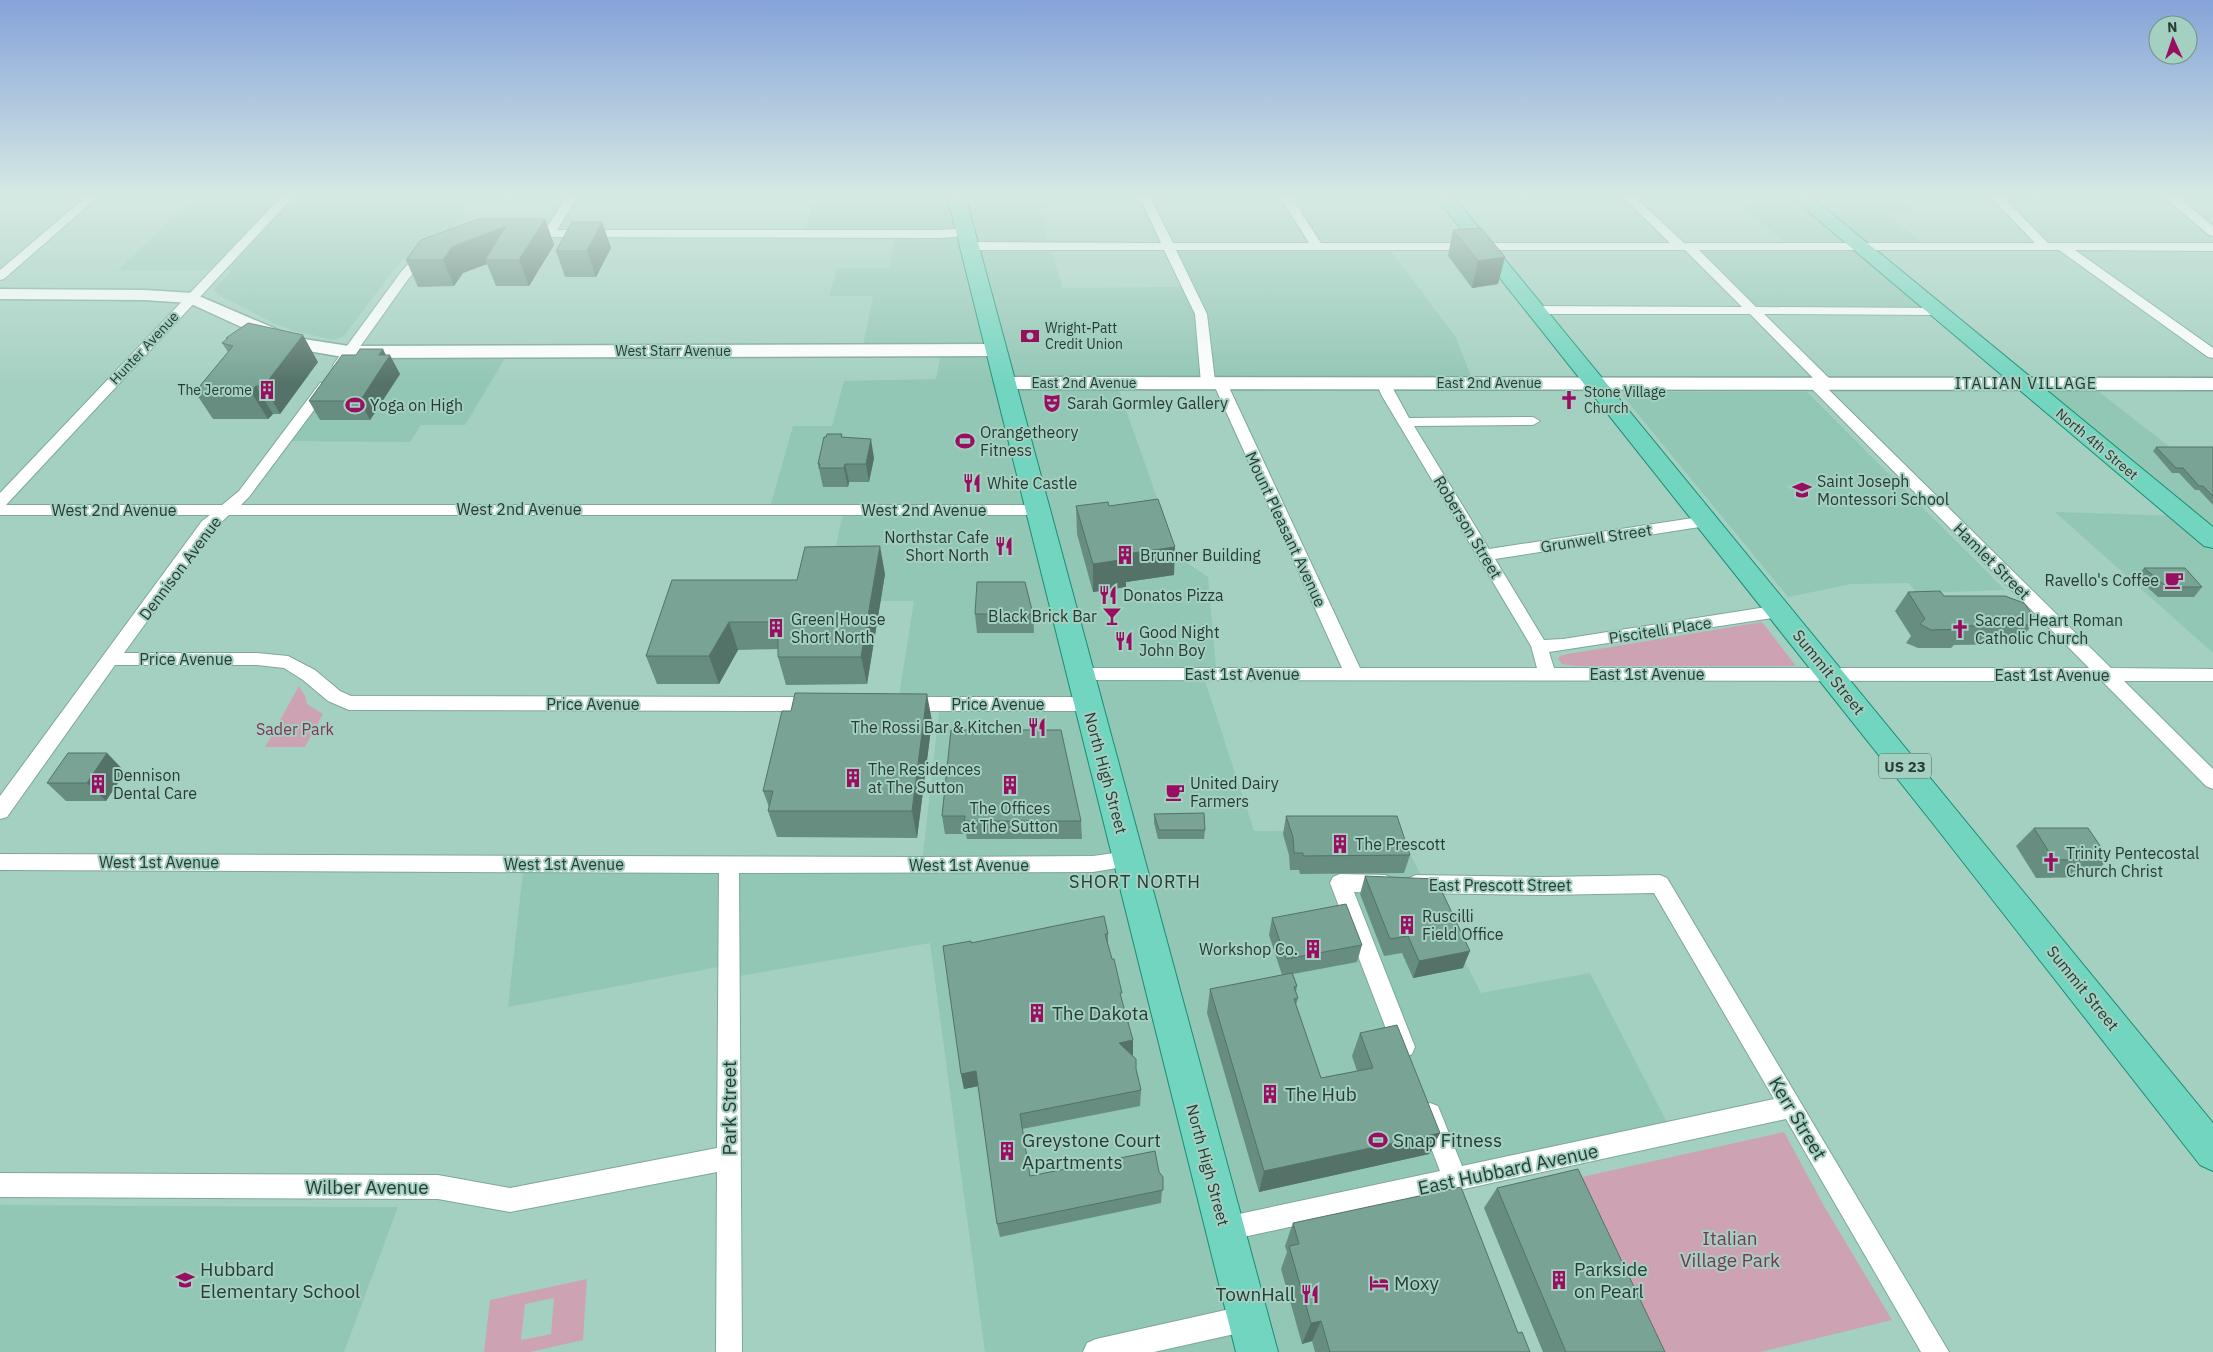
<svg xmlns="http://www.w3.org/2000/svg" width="2213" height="1352" font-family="'IBM Plex Sans',sans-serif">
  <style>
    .built { fill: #92c6b5 }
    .green { fill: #cda3b4; fill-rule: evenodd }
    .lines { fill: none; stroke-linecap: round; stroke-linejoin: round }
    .street-casing { stroke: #7da799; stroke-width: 2 }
    .secondary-casing { stroke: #7da799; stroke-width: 3 }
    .primary-casing { stroke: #1b8d74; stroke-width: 2 }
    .street { fill: #fff; fill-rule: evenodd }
    .secondary { fill: #fff; fill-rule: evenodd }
    .primary { fill: #72d5c0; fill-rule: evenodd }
    .wall { fill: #678c80 }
    .shaded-wall { fill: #547268 }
    .building { fill: #78a395; stroke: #547268 }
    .labels { text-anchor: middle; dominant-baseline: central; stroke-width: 4; stroke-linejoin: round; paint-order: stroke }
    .far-poi-label { font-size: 14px; fill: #293b35; stroke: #a4d0c1; text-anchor: start }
    .far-street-label { font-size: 14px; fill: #293b35; stroke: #a4d0c1 }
    .shield { fill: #a4d0c1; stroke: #4e685f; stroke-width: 1 }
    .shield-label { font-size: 15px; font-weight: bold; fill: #293b35 }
    .far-quarter-label { font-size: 16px; letter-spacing: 1px; fill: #293b35; stroke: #a4d0c1 }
    .poi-label { font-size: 16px; fill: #293b35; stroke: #a4d0c1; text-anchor: start }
    .street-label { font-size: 16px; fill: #293b35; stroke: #a4d0c1 }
    .park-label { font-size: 16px; fill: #803359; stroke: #a4d0c1 }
    .neighbourhood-label { font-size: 18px; letter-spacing: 1px; fill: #293b35; stroke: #a4d0c1 }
    .near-poi-label { font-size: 19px; fill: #293b35; stroke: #a4d0c1; text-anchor: start }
    .near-street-label { font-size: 19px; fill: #293b35; stroke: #a4d0c1 }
    .near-park-label { font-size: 19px; fill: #803359; stroke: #a4d0c1 }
  </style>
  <rect width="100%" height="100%" fill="#a4d0c1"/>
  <path class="built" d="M196,195H476L454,226L462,233L422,248L405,258L395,268L344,336L334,340L294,331L273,323L219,295L214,290L232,270H118Z
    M816,195H1056L1060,205L1038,208L1063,288L1187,287L1170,244L1387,246L1455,336L1473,381L1116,382L1178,557L1208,577L1216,668L1205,681L1254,831L1398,830L1481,993L1590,973L1672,1132L1456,1181L1523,1352H985L930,943L722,979L723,966L508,1007L524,863H922L940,703H898L914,601H823L844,510L769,511L793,426H832L844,381L936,379L942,349L862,350L873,296H829L837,268H889L895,233L803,234Z
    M1709,195H1894L1913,209L1884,213L1927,246L1864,247L1939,310H1751L1686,245L1787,246L1744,205H1720Z
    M354,349L510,350L465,425H421L410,442L286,441Z
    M2025,384H2089L2175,451H2213V653L2055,512L2182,516Z
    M1624,392H1807L2005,590L1916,593L1909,583L1851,584L1788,597L1623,396Z
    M0,1205L369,1207H398L344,1352H0Z"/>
  <path class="green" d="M1762,622L1796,666H1575L1562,664L1558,659L1560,656L1568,654Z
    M299,686L306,698L307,704L323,714L305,747H265Z
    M1784,1132L1824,1206L1892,1320L1760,1352H1637L1559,1182Z
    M587,1279L583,1340L530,1352H484L490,1300ZM554,1298L551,1334L521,1340L525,1304Z"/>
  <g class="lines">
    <g class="street-casing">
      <path id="street" d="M88,195H100L4,279L0,280V270Z
        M283,195H295L6,505H222L239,491L320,383L325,382L332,386L249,497L241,505H1038L1043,506L1046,510L1043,514L1038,515H229L214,529L124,653H257L288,656L315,670L340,691L351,696L815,697L821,699L824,704L821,709L815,711L349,710L328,701L303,680L284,668L257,665H115L7,817L0,819V796L202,521L210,515H0V493Z
        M568,195H579L557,230H939L966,228L972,232L966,236L939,238L522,237L520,234L522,231L545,230Z
        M1139,195H1149L1173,243H1309L1279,195H1290L1321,243H1670L1621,195H1633L1684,243H2035L1989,195H2001L2048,243H2213V251L2075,250L2213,348V358L2208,357L2059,250H1699L1756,307L1942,308L1943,311L1942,314L1937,315L1764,314L1831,380L1833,383L1826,387L2111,668L2213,669V681H2124L2213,769V789L2206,786L2102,681L1080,680L1074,679L1071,674L1074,669L1080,668H1342L1214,385L1208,387L1201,383L1195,314L1164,250H969L963,246L969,242L1161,243ZM1176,250H1685L1742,307L1536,306L1530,310L1536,314H1750L1814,379L1809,380L1807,383L1809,386L2089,668H1554L1549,652L1779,617L1785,615L1787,611L1785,607L1779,605L1563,639L1544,640L1495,559L1706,526L1711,525L1714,521L1711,517L1706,516L1489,549L1414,426L1533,425L1540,421L1533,417L1409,418L1390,383L1383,379L1376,383L1382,396L1531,646L1537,668H1360L1227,383L1220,379L1215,381L1207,314Z
        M2162,195H2175L2213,226V236L2209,235Z
        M429,251L433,252L435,255L433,258L416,270L409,278L345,368H335L333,365L401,272L408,264Z
        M906,697H1088L1094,699L1097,704L1094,709L1088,711H906L900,709L897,704L900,699Z
        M1128,851L1135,853L1138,859L1135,865L1093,872L739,873L742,1352H716L717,1172L510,1212L438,1199L0,1197V1173L438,1175L510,1188L717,1148L719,873L0,870V854L925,857L1093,856Z
        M1340,874L1385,875L1392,878L1395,884L1392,890L1385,893L1354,892L1415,1047L1412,1054L1404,1058L1396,1054L1393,1047L1330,883L1333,877Z
        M1416,875L1545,877L1660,875L1667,878L1949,1352H1921L1786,1119L1225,1241L1216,1238L1213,1229L1216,1220L1225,1217L1440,1171L1418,1114L1422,1106L1430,1103L1438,1106L1462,1166L1774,1099L1654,893L1545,895L1416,893L1409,890L1406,884L1409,878Z
        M1248,1305L1257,1309L1261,1318L1257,1327L1248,1331L1154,1352H1083L1087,1343L1096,1339Z"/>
    </g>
    <g class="secondary-casing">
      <path id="secondary" d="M0,289L145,290L192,293L297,338L349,346L996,344L1003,346L1006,350L1003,354L996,356L349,358L285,347L189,303L145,300L0,299Z
        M1005,377L2213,378V390L1005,389L998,387L995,383L998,379Z"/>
    </g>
    <g class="primary-casing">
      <path id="primary" d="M947,195H965L1278,1352H1236Z
        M1434,195H1452L2213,1123V1171L2200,1165L1931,821Z
        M1789,195H1809L2213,527V548L2204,546Z"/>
    </g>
    <use href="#street" class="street"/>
    <use href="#secondary" class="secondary"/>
    <use href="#primary" class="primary"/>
  </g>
  <path class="wall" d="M1814,195H1888L1861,198L1858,196L1831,199L1827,196L1817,197Z
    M545,219L554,245L529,286H496L487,264L463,273L454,286L418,287L406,260Z
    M602,222L611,248L596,277H565L556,251Z
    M1453,230L1498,284L1472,288L1448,256Z
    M226,338L318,362L280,414H273L268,419H213L195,392L228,352L222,343L227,340Z
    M386,355L400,374L370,420H320L309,401Z
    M842,437L874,458L869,482H849L848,487H823L818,464Z
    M2156,447H2213V505L2199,490H2195L2179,473H2172L2153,451Z
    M1076,506H1109L1174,575L1126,582V587L1093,592L1077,534Z
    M2144,568L2202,587L2194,597H2158L2136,577Z
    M885,574L867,684L786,685L778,657V649L738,650L719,684H657L646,656L797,580Z
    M1908,592L1944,596L2032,625L2017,644L1954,645L1951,648H1918L1906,643L1911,636L1895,611Z
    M975,614H1033L1034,633H977Z
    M932,721L917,838L777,837L768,811L769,807L763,791Z
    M951,730L1081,821L1082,839H967L966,834H945L942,816Z
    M107,753L125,772L106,801H66L47,783Z
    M1154,814L1205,830L1204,839H1158L1154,823Z
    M1286,816L1410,855L1404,873L1300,874L1299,870H1290L1289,855L1283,834Z
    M2034,828L2109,859L2090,877L2036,878L2016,846Z
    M1365,876L1463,968L1413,978L1402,953L1384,956L1360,894Z
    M1272,918L1362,945L1357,962L1293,974L1297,986L1296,992L1298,998L1296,1005L1321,1078L1357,1071L1352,1056L1360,1033L1440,1133L1429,1154L1259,1192L1207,1013L1210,989L1282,975L1269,935Z
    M1108,934V944L1122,1001L1133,1056L1141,1090L1140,1106L1022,1129L1030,1176L1159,1172L1163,1177L1161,1203L1000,1237L997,1224L978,1086L964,1089L961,1074L971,943Z
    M1497,1188L1665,1352H1543L1484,1208Z
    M1293,1223L1518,1333L1530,1352H1315L1312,1341L1302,1344L1281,1269L1287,1252L1285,1246Z"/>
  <path class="shaded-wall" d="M1833,195H1858V196L1831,199Z
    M545,219L554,245L529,286L519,260Z
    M602,222L611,248L596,277L587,251Z
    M506,226L485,260L487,264L463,273L454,286L443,260L452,247Z
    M1505,257L1498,284L1472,288L1478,261Z
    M303,335L318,362L280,414L264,386Z
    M383,349L388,359L390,355L400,374L370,420L360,401L379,355Z
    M256,386L273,414L268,419L251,392Z
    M871,439L874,458L869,482L866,464Z
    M845,464L849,482L848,487L844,468Z
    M880,546L885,574L867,684L861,657Z
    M1175,547L1174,575L1126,582V587L1093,592V564L1125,554Z
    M729,622L738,650L719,684L709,656Z
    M927,694L932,721L917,838L912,811Z
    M107,753L125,772L106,801L87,783Z
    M1470,951L1463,968L1413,978L1419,961Z
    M1133,1040V1056L1119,1043Z
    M976,1071L979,1086L964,1089L961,1074Z
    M1440,1133L1429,1154L1259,1192L1264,1171Z
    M1321,1321L1312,1341L1302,1344L1311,1323Z"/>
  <path class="building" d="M478,219H545L519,260H485L506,226L452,247L443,260H406L421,240Z
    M572,222H602L587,251H556Z
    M1481,228L1505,257L1478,261L1453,230Z
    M248,323L303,335L264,386H256L251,392H195L233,346L222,343L228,338H226Z
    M360,349H383L379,355H390L360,401H309L342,355H356Z
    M827,434H842L841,437L871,439L866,464H845L844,468H819L820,464H818L824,437H826Z
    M2156,447H2213V496L2203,486H2199L2183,468H2176Z
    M1158,499L1175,547L1125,554L1126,559L1093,564L1076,506L1108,502L1109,506Z
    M880,546L861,657H778V622H729L709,656H646L672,580H797L805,547Z
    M2144,568H2185L2202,587H2167Z
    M977,582H1025L1033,614H975Z
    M1940,591L1944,596H2005L2024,603L2034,617L2032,625L1963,626L1965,629L1931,630L1920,624L1925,619L1908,592Z
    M795,693L927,694L912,811H768L773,791H763L782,711H791Z
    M951,730H1061L1081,821H964L965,816H942Z
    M68,753H107L87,783H47Z
    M1204,813L1205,830H1159L1154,814Z
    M1286,816H1397L1410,855L1303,856V853H1294L1293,837Z
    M2034,828H2088L2109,859L2054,860Z
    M1365,876L1436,879L1470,951L1419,961L1408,936L1390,939Z
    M1346,904L1362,945L1286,959L1272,918Z
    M1104,916L1108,934H1105L1112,959H1114L1122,993H1120L1124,1008L1133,1040L1119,1043L1136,1059V1069L1141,1090L1020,1114L1030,1176L1155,1151L1159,1172L1163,1177V1190L997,1224L976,1071L961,1074L943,946L971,941V943Z
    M1292,973L1297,986L1294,987L1298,998L1294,999L1321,1078L1373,1068L1360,1033L1397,1025L1440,1133L1264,1171L1210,989Z
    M1578,1169L1665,1352H1566L1497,1188Z
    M1461,1187L1518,1333L1522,1332L1530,1352H1330L1321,1321L1311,1323L1289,1246L1299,1244L1293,1223Z"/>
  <linearGradient id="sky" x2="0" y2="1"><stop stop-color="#86a3d9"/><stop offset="0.51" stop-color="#d6eae3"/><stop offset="1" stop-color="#d6eae3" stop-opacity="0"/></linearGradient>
  <rect width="2213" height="384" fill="url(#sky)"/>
  <defs>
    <g id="bank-bare" transform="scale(1.5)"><path d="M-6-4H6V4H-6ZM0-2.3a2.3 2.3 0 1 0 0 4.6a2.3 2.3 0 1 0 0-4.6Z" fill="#990e60" stroke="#a4d0c1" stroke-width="2.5" paint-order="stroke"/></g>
    <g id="building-bare" transform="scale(1.5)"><path d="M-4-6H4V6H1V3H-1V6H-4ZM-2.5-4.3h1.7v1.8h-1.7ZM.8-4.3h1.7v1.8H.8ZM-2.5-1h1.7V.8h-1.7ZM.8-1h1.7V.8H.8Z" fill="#990e60" stroke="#a4d0c1" stroke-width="2.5" paint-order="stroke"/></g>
    <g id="church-bare" transform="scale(1.5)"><path d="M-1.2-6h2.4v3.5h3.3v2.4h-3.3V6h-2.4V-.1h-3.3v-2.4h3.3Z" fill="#990e60" stroke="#a4d0c1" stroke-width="2.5" paint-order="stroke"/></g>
    <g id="theatre-bare" transform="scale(1.5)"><path d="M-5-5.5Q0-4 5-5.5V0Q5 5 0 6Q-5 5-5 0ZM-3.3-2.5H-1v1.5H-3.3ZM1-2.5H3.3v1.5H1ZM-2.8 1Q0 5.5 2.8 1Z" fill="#990e60" stroke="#a4d0c1" stroke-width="2.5" paint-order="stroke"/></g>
    <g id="stadium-bare" transform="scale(1.5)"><path d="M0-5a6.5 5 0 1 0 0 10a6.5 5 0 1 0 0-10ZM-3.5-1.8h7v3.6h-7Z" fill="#990e60" stroke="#a4d0c1" stroke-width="2.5" paint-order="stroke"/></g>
    <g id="restaurant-bare" transform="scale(1.5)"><path d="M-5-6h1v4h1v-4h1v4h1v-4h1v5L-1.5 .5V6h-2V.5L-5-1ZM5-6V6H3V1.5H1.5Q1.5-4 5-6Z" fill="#990e60" stroke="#a4d0c1" stroke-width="2.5" paint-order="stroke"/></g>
    <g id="school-bare" transform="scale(1.5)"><path d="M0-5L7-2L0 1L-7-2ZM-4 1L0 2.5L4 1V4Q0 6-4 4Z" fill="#990e60" stroke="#a4d0c1" stroke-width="2.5" paint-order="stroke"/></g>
    <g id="cafe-bare" transform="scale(1.5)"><path d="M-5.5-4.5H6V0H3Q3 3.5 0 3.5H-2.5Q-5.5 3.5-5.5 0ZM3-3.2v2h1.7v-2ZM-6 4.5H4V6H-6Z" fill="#990e60" stroke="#a4d0c1" stroke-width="2.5" paint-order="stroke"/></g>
    <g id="bar-bare" transform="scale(1.5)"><path d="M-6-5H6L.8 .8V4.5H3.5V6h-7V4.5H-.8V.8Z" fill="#990e60" stroke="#a4d0c1" stroke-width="2.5" paint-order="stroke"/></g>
    <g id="hotel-bare" transform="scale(1.5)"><path d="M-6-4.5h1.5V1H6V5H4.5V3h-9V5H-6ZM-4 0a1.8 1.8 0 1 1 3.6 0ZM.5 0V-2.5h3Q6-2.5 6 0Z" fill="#990e60" stroke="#a4d0c1" stroke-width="2.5" paint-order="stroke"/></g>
  </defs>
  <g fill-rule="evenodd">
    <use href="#bank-bare" x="1030" y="336"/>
    <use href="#building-bare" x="267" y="390"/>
    <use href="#church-bare" x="1569" y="400"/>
    <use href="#theatre-bare" x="1052" y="403"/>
    <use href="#stadium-bare" x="355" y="405"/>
    <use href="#stadium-bare" x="965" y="441"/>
    <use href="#restaurant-bare" x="972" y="483"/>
    <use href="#school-bare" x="1802" y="490"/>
    <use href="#restaurant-bare" x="1004" y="546"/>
    <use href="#building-bare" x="1125" y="555"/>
    <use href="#cafe-bare" x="2174" y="580"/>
    <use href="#restaurant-bare" x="1108" y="595"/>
    <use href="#bar-bare" x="1112" y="616"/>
    <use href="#building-bare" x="776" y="628"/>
    <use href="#church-bare" x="1960" y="629"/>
    <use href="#restaurant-bare" x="1124" y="641"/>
    <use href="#restaurant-bare" x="1037" y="727"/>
    <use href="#building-bare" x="853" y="778"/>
    <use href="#building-bare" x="98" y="784"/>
    <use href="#building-bare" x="1010" y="785"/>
    <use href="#cafe-bare" x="1175" y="792"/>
    <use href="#building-bare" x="1340" y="844"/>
    <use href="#church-bare" x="2051" y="862"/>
    <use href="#building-bare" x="1407" y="925"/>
    <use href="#building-bare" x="1313" y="949"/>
    <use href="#building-bare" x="1037" y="1013"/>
    <use href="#building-bare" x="1270" y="1094"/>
    <use href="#stadium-bare" x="1378" y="1140"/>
    <use href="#building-bare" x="1007" y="1151"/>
    <use href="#school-bare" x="185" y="1280"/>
    <use href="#building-bare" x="1559" y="1280"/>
    <use href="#hotel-bare" x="1379" y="1283"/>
    <use href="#restaurant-bare" x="1310" y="1294"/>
  </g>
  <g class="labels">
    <g class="far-poi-label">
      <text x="1045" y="328">Wright-Patt<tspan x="1045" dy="16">Credit Union</tspan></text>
      <text x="252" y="390" text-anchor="end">The Jerome</text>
      <text x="1584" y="392">Stone Village<tspan x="1584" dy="16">Church</tspan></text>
    </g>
    <g class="far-street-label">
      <text transform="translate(144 348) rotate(-47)">Hunter Avenue</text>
      <text x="673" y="351">West Starr Avenue</text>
      <text x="1084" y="383">East 2nd Avenue</text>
      <text x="1489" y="383">East 2nd Avenue</text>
      <text transform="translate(2097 444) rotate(40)">North 4th Street</text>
    </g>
    <rect class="shield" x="1879" y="753.5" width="52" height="25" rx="4"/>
    <g class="shield-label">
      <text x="1905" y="766">US 23</text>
    </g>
    <g class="far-quarter-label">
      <text x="2026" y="383">ITALIAN VILLAGE</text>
    </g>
    <g class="poi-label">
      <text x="1067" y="403">Sarah Gormley Gallery</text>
      <text x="370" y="405">Yoga on High</text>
      <text x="980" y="432">Orangetheory<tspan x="980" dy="18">Fitness</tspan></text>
      <text x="1817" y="481">Saint Joseph<tspan x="1817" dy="18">Montessori School</tspan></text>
      <text x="987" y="483">White Castle</text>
      <text x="989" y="537" text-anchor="end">Northstar Cafe<tspan x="989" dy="18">Short North</tspan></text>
      <text x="1140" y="555">Brunner Building</text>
      <text x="2159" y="580" text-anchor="end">Ravello's Coffee</text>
      <text x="1123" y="595">Donatos Pizza</text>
      <text x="1097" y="616" text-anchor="end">Black Brick Bar</text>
      <text x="791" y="619">Green|House<tspan x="791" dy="18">Short North</tspan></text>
      <text x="1975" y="620">Sacred Heart Roman<tspan x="1975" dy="18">Catholic Church</tspan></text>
      <text x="1139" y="632">Good Night<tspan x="1139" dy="18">John Boy</tspan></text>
      <text x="1022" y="727" text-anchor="end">The Rossi Bar &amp; Kitchen</text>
      <text x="868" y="769">The Residences<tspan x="868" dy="18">at The Sutton</tspan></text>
      <text x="113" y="775">Dennison<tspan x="113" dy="18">Dental Care</tspan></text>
      <text x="1190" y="783">United Dairy<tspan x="1190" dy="18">Farmers</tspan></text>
      <text x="1010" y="808" text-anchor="middle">The Offices<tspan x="1010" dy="18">at The Sutton</tspan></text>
      <text x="1355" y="844">The Prescott</text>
      <text x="2066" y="853">Trinity Pentecostal<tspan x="2066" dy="18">Church Christ</tspan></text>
      <text x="1422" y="916">Ruscilli<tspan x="1422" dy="18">Field Office</tspan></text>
      <text x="1298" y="949" text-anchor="end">Workshop Co.</text>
    </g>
    <g class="street-label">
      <text x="519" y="509">West 2nd Avenue</text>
      <text x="114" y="510">West 2nd Avenue</text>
      <text x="924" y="510">West 2nd Avenue</text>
      <text transform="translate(1468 527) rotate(59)">Roberson Street</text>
      <text transform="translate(1286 529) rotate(65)">Mount Pleasant Avenue</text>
      <text transform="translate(1596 538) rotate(-9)">Grunwell Street</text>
      <text transform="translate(1992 561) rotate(45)">Hamlet Street</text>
      <text transform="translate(180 568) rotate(-53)">Dennison Avenue</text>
      <text transform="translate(1660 630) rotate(-9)">Piscitelli Place</text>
      <text x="186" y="659">Price Avenue</text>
      <text transform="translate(1829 672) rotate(51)">Summit Street</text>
      <text x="1242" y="674">East 1st Avenue</text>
      <text x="1647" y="674">East 1st Avenue</text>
      <text x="2052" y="675">East 1st Avenue</text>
      <text x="593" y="704">Price Avenue</text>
      <text x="998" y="704">Price Avenue</text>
      <text transform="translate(1106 773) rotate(75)">North High Street</text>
      <text x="159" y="862">West 1st Avenue</text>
      <text x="564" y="864">West 1st Avenue</text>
      <text x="969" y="865">West 1st Avenue</text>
      <text x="1500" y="885">East Prescott Street</text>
      <text transform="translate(2083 988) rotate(51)">Summit Street</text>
      <text transform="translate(1208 1165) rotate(75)">North High Street</text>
    </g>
    <g class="park-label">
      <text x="295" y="729">Sader Park</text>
    </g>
    <g class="neighbourhood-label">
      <text x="1135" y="881">SHORT NORTH</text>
    </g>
    <g class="near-poi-label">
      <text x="1052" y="1013">The Dakota</text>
      <text x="1285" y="1094">The Hub</text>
      <text x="1022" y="1140">Greystone Court<tspan x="1022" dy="22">Apartments</tspan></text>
      <text x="1393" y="1140">Snap Fitness</text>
      <text x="200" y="1269">Hubbard<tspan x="200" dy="22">Elementary School</tspan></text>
      <text x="1574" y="1269">Parkside<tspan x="1574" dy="22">on Pearl</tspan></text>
      <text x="1394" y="1283">Moxy</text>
      <text x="1295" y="1294" text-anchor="end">TownHall</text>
    </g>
    <g class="near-street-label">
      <text transform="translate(729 1108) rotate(-90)">Park Street</text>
      <text transform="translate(1798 1118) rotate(59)">Kerr Street</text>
      <text transform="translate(1508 1169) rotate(-12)">East Hubbard Avenue</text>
      <text x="367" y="1187">Wilber Avenue</text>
    </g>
    <g class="near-park-label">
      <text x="1730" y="1238">Italian<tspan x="1730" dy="22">Village Park</tspan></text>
    </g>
  </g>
  <g transform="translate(2173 40) rotate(357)"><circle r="24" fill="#a4d0c1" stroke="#739489"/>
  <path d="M0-4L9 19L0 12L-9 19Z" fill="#990e60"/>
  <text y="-8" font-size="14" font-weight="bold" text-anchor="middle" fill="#293b35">N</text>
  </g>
</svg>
